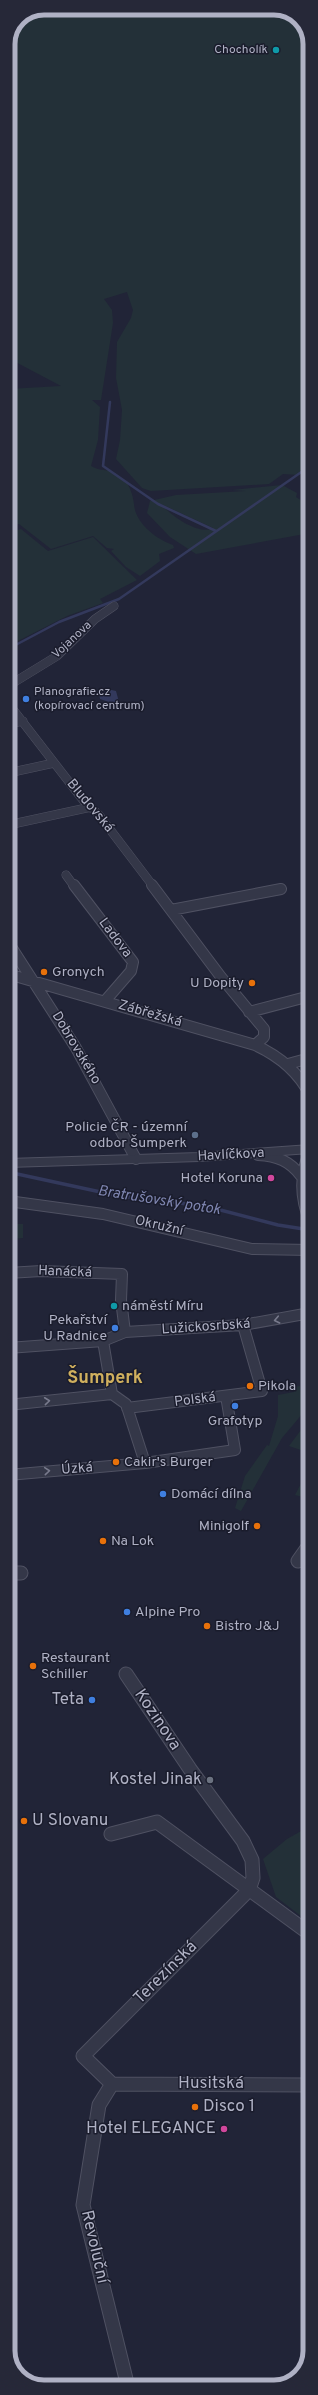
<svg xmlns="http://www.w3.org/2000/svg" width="318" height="2395" font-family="Overpass,sans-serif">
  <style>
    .green { fill: #233038; fill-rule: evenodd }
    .water { fill: #33395c }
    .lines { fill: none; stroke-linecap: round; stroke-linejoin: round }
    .stream-far1 { stroke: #33395c; stroke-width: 2.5 }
    .stream { stroke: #33395c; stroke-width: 3.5 }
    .minor-far2-casing { stroke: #4f5162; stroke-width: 9 }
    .minor-far1-casing { stroke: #4f5162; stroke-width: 12 }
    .minor-casing { stroke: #4f5162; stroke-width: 15 }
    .tertiary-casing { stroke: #4f5162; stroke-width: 2 }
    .minor-far2 { stroke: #343748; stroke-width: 8 }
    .minor-far1 { stroke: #343748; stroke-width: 10 }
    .minor { stroke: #343748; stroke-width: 13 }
    .tertiary { fill: #343748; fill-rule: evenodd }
    .oneway { stroke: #787a8c }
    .culture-dot { fill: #0f9aa8; stroke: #1a1c2c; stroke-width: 1.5 }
    .shop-dot { fill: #3f7fe0; stroke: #1a1c2c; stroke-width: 1.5 }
    .food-dot { fill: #e8710a; stroke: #1a1c2c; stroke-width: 1.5 }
    .service-dot { fill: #5c6f8a; stroke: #1a1c2c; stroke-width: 1.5 }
    .hotel-dot { fill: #d1479c; stroke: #1a1c2c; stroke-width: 1.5 }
    .worship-dot { fill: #6b7280; stroke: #1a1c2c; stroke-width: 1.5 }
    .labels { text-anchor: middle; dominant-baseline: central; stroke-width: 3; stroke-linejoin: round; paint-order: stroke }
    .far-poi-label { font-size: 12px; fill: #afb1c4; stroke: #1a1c2c; text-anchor: end }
    .far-street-label { font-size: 12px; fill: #afb1c4; stroke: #1a1c2c }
    .street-label { font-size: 14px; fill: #afb1c4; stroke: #1a1c2c }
    .poi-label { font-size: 14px; fill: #afb1c4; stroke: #1a1c2c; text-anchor: start }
    .water-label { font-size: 15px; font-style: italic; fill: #7f86b1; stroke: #1a1c2c }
    .near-poi-label { font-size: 17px; fill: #afb1c4; stroke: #1a1c2c; text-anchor: end }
    .near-street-label { font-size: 17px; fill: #afb1c4; stroke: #1a1c2c }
    .district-label { font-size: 18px; font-weight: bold; fill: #d0b05e; stroke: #1a1c2c }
    .rim { fill: none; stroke: #afb1c4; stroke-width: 5 }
  </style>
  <rect width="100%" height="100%" fill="#212437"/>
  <path class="green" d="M44,8H279L300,19L310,41V468L299,475L283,474L269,484L151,491L142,488L116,459L120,440L122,410L116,378L117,342L131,318L133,310L127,292L104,299L112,310L113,323L101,400H92L100,407L98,440L91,466C105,474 108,465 124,480C130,485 133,496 134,504C135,523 156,539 173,545L174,548L159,554L160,561L140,576L126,567L111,551L114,549L107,548L93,536L51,549L19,524L8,527V389L61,386L8,358V44L19,18Z
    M282,485L297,493L296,497L305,503L309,511L310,533L196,554L170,537L147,513L150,501L176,495L246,491L232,490ZM161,504L213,528C199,536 170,515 161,504Z
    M21,529L48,551L93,537L137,580L100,599L103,603L67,616L8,646V533Z
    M23,1224V1238L8,1239V1224Z
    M300,1386L303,1413L282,1438L241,1511L235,1508L245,1476L267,1445L269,1446L278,1416V1395L294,1392V1387Z
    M310,1418V1482L303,1497L295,1495L307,1472V1452L289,1446Z
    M310,1826V1923L276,1897L263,1859L287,1839Z"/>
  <path class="water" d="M107,689L116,691L119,702L112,703L100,699L99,692Z"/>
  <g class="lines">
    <path class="stream-far1" d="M110,402L103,466L158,504L216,531
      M8,649L59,622L119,599L310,466"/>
    <path class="stream" d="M8,1172L119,1196L205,1206L278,1225L310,1230"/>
    <g class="minor-far2-casing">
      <path id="minor-far2" d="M8,686L57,656L95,619L114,606
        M8,703L83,800L99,815L153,886
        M8,724L23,721
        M8,773L54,763
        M8,825L91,807
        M66,875L74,886"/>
    </g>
    <g class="minor-far1-casing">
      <path id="minor-far1" d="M74,885L133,962L131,971L105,1001
        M152,885L221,977L264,1029V1037L255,1045
        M171,910L281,889
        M8,942L76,1048L136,1159
        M8,974L255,1045C279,1056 298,1071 310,1095
        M249,1012L310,996
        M288,1064L310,1058
        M310,1151C299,1175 300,1198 310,1222
        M258,1155C277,1156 290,1161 301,1176
        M8,1201L103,1214L252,1249L310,1250
        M8,1273L41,1271L122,1274L121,1300L125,1332
        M8,1348L103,1341L125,1332L243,1325L310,1313
        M112,1394L126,1404L145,1463
        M8,1405L112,1394L103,1341
        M127,1408L262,1391L243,1325
        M8,1475L145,1463L235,1450L226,1396"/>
    </g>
    <g class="minor-casing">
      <path id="minor" d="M298,1561L310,1544
        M8,1573H21
        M111,1834L157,1822L310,1934
        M112,2084L83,2056L249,1890L253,1878L252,1860L243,1841L190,1769L126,1674
        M112,2084L99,2105L83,2205L128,2387
        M112,2084L310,2085"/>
    </g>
    <g class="tertiary-casing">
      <path id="tertiary" d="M310,1145V1153L199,1161L8,1167V1159L199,1153Z"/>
    </g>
    <use href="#minor-far2" class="minor-far2"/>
    <use href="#minor-far1" class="minor-far1"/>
    <use href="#minor" class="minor"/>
    <use href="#tertiary" class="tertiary"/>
  </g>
  <defs><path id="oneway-chevron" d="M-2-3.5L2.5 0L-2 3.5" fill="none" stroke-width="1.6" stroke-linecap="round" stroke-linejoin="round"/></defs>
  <g class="oneway">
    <use href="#oneway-chevron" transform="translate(277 1320) rotate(168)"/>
    <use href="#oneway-chevron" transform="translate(47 1401) rotate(-6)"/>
    <use href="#oneway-chevron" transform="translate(47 1471) rotate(-5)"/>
  </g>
  <g class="culture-dot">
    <circle cx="276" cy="50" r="4"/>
    <circle cx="114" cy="1306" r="4"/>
  </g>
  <g class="shop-dot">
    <circle cx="26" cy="699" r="4"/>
    <circle cx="115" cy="1328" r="4"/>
    <circle cx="235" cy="1406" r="4"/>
    <circle cx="163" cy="1494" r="4"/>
    <circle cx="127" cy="1612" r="4"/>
    <circle cx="92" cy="1700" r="4"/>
  </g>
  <g class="food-dot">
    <circle cx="44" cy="972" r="4"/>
    <circle cx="252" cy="983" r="4"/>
    <circle cx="250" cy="1386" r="4"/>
    <circle cx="116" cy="1462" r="4"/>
    <circle cx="257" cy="1526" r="4"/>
    <circle cx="103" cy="1541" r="4"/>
    <circle cx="207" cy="1626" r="4"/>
    <circle cx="33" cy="1666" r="4"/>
    <circle cx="24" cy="1821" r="4"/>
    <circle cx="195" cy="2107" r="4"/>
  </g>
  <circle class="service-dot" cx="195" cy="1135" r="4"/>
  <g class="hotel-dot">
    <circle cx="271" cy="1178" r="4"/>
    <circle cx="224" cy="2129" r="4"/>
  </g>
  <circle class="worship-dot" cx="210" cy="1780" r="4"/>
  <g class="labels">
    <g class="far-poi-label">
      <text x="268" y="50">Chocholík</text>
      <text x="34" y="692" text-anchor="start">Planografie.cz<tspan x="34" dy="14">(kopírovací centrum)</tspan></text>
    </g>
    <g class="far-street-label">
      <text transform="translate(72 640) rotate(-43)">Vojanova</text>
    </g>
    <g class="street-label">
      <text transform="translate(90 806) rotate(50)">Bludovská</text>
      <text transform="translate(115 938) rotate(53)">Ladova</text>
      <text transform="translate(150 1014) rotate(16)">Zábřežská</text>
      <text transform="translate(76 1048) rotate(59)">Dobrovského</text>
      <text transform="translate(231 1155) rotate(-3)">Havlíčkova</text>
      <text transform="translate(159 1226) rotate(13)">Okružní</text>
      <text transform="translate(65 1272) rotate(2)">Hanácká</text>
      <text transform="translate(206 1327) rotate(-4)">Lužickosrbská</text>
      <text transform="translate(195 1400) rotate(-7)">Polská</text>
      <text transform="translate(77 1469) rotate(-5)">Úzká</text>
    </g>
    <g class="poi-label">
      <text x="52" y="972">Gronych</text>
      <text x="244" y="983" text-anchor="end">U Dopity</text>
      <text x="187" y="1127" text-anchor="end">Policie ČR - územní<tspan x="187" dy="16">odbor Šumperk</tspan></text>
      <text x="263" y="1178" text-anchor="end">Hotel Koruna</text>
      <text x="122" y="1306">náměstí Míru</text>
      <text x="107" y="1320" text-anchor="end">Pekařství<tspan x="107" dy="16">U Radnice</tspan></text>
      <text x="258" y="1386">Pikola</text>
      <text x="235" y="1421" text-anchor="middle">Grafotyp</text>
      <text x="124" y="1462">Cakir's Burger</text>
      <text x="171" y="1494">Domácí dílna</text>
      <text x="249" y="1526" text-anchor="end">Minigolf</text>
      <text x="111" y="1541">Na Lok</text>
      <text x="135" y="1612">Alpine Pro</text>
      <text x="215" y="1626">Bistro J&amp;J</text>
      <text x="41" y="1658">Restaurant<tspan x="41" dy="16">Schiller</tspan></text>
    </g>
    <g class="water-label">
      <text transform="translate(159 1201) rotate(9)">Bratrušovský potok</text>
    </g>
    <g class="near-poi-label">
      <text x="84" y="1700">Teta</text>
      <text x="202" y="1780">Kostel Jinak</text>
      <text x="32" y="1821" text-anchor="start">U Slovanu</text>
      <text x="203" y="2107" text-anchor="start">Disco 1</text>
      <text x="216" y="2129">Hotel ELEGANCE</text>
    </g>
    <g class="near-street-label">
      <text transform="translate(157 1720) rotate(56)">Kozinova</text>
      <text transform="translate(166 1973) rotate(-45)">Terezínská</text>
      <text x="211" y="2084">Husitská</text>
      <text transform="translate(94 2247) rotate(77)">Revoluční</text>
    </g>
    <g class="district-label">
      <text x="105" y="1378">Šumperk</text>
    </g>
  </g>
  <path d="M0 0H318V2395H0ZM44 15H274A29 29 0 0 1 303 44V2351A29 29 0 0 1 274 2380H44A29 29 0 0 1 15 2351V44A29 29 0 0 1 44 15Z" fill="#262838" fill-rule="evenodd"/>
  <path class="rim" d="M44 15H274A29 29 0 0 1 303 44V2351A29 29 0 0 1 274 2380H44A29 29 0 0 1 15 2351V44A29 29 0 0 1 44 15Z"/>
</svg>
